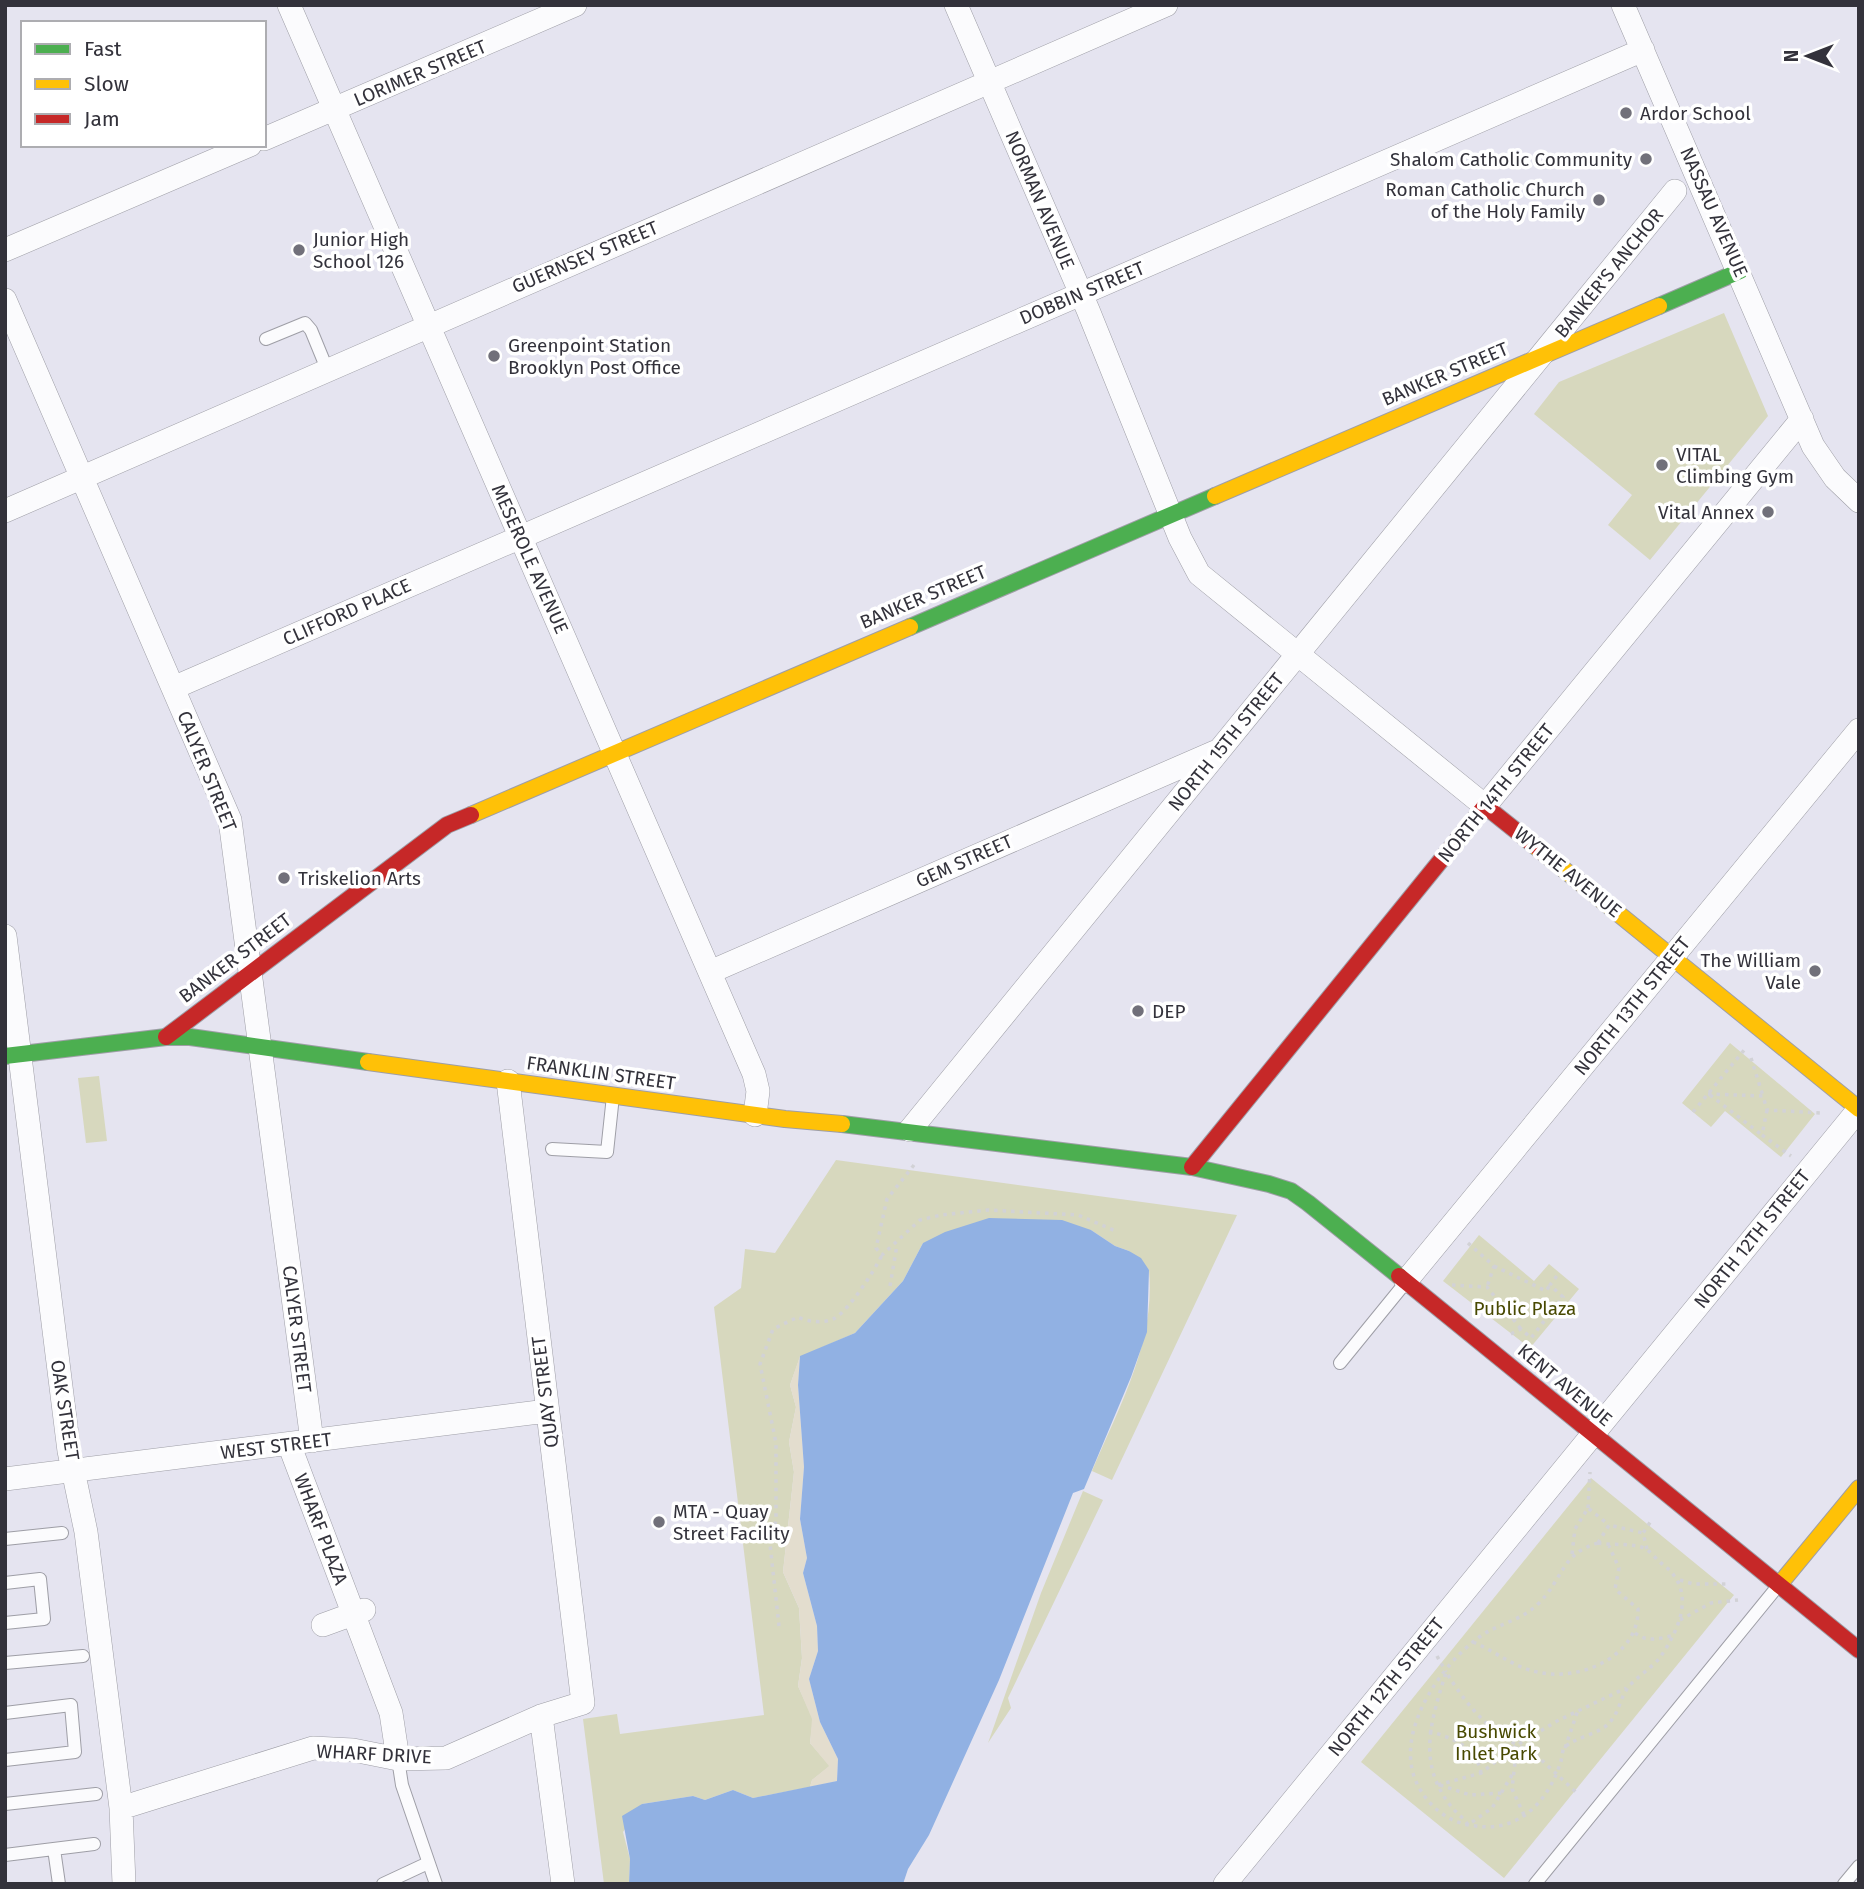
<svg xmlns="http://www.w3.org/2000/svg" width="1864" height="1889" font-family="'Fira Sans',sans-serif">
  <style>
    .green { fill: #d7d8be }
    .sand { fill: #e3ddce }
    .water { fill: #91b1e3 }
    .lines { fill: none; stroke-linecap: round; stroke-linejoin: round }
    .lane-casing { stroke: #9e9ea6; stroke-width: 14 }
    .street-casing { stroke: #9e9ea6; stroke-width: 24 }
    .fast-casing { stroke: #9e9ea6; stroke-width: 18 }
    .slow-casing { stroke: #9e9ea6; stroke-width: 18 }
    .jam-casing { stroke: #9e9ea6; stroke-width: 18 }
    .path { stroke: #d2d2d6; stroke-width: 3.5; stroke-dasharray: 3.5 5; stroke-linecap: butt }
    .lane { stroke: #fbfbfd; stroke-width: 12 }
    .street { stroke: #fbfbfd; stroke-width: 23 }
    .fast { stroke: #4caf50; stroke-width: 16 }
    .slow { stroke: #ffc107; stroke-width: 16 }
    .jam { stroke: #c62828; stroke-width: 16 }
    .poi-dot { fill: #71707a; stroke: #fff; stroke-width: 2.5 }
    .labels { text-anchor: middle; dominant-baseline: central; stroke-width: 7; stroke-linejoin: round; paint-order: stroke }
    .street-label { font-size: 19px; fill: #33323b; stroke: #fff }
    .poi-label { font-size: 19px; fill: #33323b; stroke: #fff; text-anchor: start }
    .park-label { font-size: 19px; fill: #484901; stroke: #fff }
  </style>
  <rect width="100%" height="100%" fill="#e5e4f0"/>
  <path class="green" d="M1724,313L1768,416L1650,560L1608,525L1632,495L1534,414L1559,382Z
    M1730,1043L1815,1114L1781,1157L1725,1111L1711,1127L1682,1103Z
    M99,1076L107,1141L86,1143L78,1078Z
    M836,1160L1237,1215L1112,1480L1092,1471C1119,1407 1156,1341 1149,1270L1129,1251L1115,1246L1091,1230L923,1243L903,1281L855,1333L800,1357L790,1385L796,1407L789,1442L794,1472L783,1572L799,1608L802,1658L798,1686L813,1719L810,1743L830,1766L812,1780L810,1787L753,1798L733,1790L705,1800L693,1796L642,1804L623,1832L630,1859L629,1884H604L583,1719L617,1714L620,1734L764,1715L714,1307L741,1288L745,1249L775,1253Z
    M1479,1235L1534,1281L1549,1264L1579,1289L1530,1348L1443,1281Z
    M1591,1478L1734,1595L1504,1878L1361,1762Z
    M1083,1491L1103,1500L1008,1698L1011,1708L988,1743L1041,1593Z"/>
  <path class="sand" d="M800,1356L798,1385L804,1467L800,1519L807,1558L803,1573L817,1626L818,1651L809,1679L820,1722L838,1759L837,1781L810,1787L812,1780L829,1766L810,1743L812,1719L798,1686L802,1658L799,1608L783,1572L794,1472L789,1442L796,1407L790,1385Z"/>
  <path class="water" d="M989,1218L1062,1220L1091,1230L1115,1246L1129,1251L1141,1258L1149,1270L1147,1332L1131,1377L1084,1489L1073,1493L999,1680L929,1835L908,1869L903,1884H629L630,1859L622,1816L642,1804L693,1796L705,1800L733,1790L753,1798L837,1781L838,1759L820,1722L809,1679L818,1651L817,1626L803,1573L807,1558L800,1519L804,1467L798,1385L800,1356L855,1333L903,1281L923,1243L945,1232Z"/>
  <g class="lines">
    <g class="lane-casing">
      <path id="lane" d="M266,339L305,323L311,330L327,369
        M552,1149L607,1152L613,1096
        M1340,1363L1406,1282
        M5,1539L62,1533
        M5,1583L40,1579L44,1619L5,1623
        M5,1663L83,1656
        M5,1713L71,1705L75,1752L5,1760
        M398,1759L402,1785L436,1884
        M5,1804L96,1794
        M54,1849L59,1884
        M5,1855L94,1844
        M383,1884L428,1863
        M1535,1884L1778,1586
        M1844,1884L1859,1866"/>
    </g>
    <g class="street-casing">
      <path id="street" d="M289,5L754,1074L758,1091L755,1115
        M956,5L1088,310L1180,538L1199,574L1485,806L1802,419
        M1623,5L1813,446L1835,478L1859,501
        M264,139L575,5
        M5,250L250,145
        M5,300L230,820L312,1441
        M5,511L1166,5
        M173,688L1643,50
        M5,936L69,1451L86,1532L121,1808L124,1884
        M710,972L1215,752
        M910,1130L1675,191
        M1406,1281L1859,730
        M289,1444L391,1713L398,1759
        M5,1479L547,1411
        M323,1625L364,1610
        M541,1716L563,1884
        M121,1808L313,1748L353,1750L398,1759L446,1758L541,1716L583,1703L508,1081
        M1225,1884L1859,1109"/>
    </g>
    <g class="fast-casing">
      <path id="fast" d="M1659,306L1740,271
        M910,627L1215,496
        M5,1056L166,1037H190L368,1062
        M842,1124L1192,1167L1269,1184L1291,1191L1308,1203L1399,1276"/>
    </g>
    <g class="slow-casing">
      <path id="slow" d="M1215,496L1659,306
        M471,815L910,627
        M1535,846L1859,1109
        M368,1062L785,1119L842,1124
        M1779,1585L1859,1488"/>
    </g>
    <g class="jam-casing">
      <path id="jam" d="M166,1037L447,825L471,815
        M1192,1167L1485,806L1535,846
        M1399,1276L1859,1650"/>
    </g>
    <path class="path" d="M1751,1058L1763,1096
      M1708,1094L1763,1096L1767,1110L1820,1113
      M1710,1095L1762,1135
      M1767,1110L1762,1135L1791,1156
      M1693,1112L1745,1049
      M914,1165L887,1199L876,1248L882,1255L920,1220L941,1215L988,1210L1078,1215L1118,1232
      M1468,1243L1494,1266L1487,1287
      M1494,1266L1546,1291L1550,1285
      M1452,1285L1487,1287L1521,1329
      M890,1286L897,1245
      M1511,1334L1521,1329L1531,1338L1563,1297L1550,1285L1559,1273
      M1588,1508L1590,1472
      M1598,1543C1613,1546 1632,1542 1646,1549C1651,1552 1656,1559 1661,1563C1696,1588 1682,1625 1661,1656C1652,1669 1635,1677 1627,1689C1620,1699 1619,1712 1610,1722C1599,1735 1574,1737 1564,1748C1562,1751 1562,1760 1560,1764C1554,1783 1542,1803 1525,1815C1507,1827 1490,1829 1469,1825C1445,1821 1424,1802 1415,1779C1396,1731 1440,1666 1478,1638C1496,1624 1521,1621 1538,1604C1563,1580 1561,1553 1598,1543Z
      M1598,1543L1609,1525L1643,1533
      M1647,1549L1643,1533L1651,1521
      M1572,1554L1575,1529L1588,1508L1609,1525
      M1680,1580L1693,1584H1727
      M1680,1620L1711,1603L1738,1600
      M779,1626L770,1544L776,1520V1443L760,1364L773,1329L798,1317C808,1322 825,1324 835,1318C849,1310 875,1270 882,1255
      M1635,1633C1646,1642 1658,1639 1671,1636
      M1473,1642C1495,1651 1513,1667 1537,1672C1579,1682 1639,1657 1638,1609L1615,1589L1619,1568L1609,1546
      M1437,1656L1446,1672
      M1429,1731C1452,1738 1476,1746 1481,1773
      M1565,1748L1578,1710
      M1512,1775L1492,1808L1468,1825C1463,1817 1455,1812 1450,1805C1416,1761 1432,1719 1446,1672C1466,1704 1484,1726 1517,1745L1557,1721L1626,1688
      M1438,1785L1481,1773L1516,1746
      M1440,1785L1470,1795L1502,1793
      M1524,1815L1512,1789L1517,1745L1536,1755L1578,1794"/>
    <use href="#lane" class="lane"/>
    <use href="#street" class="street"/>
    <use href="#fast" class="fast"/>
    <use href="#slow" class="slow"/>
    <use href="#jam" class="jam"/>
  </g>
  <g class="poi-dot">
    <circle cx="1626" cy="113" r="7"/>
    <circle cx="1646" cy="159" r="7"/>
    <circle cx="1599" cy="200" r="7"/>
    <circle cx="299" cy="250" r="7"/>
    <circle cx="494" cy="356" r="7"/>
    <circle cx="1662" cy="465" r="7"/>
    <circle cx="1768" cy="512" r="7"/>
    <circle cx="284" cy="878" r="7"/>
    <circle cx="1815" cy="971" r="7"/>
    <circle cx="1138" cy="1011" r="7"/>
    <circle cx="659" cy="1522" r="7"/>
  </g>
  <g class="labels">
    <g class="street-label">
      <text transform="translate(420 73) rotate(-23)">LORIMER STREET</text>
      <text transform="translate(1040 200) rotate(67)">NORMAN AVENUE</text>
      <text transform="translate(1714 212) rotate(66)">NASSAU AVENUE</text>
      <text transform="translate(585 257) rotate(-23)">GUERNSEY STREET</text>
      <text transform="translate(1609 273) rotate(-51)">BANKER'S ANCHOR</text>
      <text transform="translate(1082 293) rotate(-23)">DOBBIN STREET</text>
      <text transform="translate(1445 374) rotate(-23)">BANKER STREET</text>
      <text transform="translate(530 559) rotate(66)">MESEROLE AVENUE</text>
      <text transform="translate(923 597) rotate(-23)">BANKER STREET</text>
      <text transform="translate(347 612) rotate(-24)">CLIFFORD PLACE</text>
      <text transform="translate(1226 742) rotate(-51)">NORTH 15TH STREET</text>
      <text transform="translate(207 771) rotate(68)">CALYER STREET</text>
      <text transform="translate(1496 793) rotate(-51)">NORTH 14TH STREET</text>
      <text transform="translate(964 861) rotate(-24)">GEM STREET</text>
      <text transform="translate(1568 872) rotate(39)">WYTHE AVENUE</text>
      <text transform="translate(235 958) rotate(-37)">BANKER STREET</text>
      <text transform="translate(1632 1006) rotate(-51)">NORTH 13TH STREET</text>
      <text transform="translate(601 1073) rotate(8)">FRANKLIN STREET</text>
      <text transform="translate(1752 1239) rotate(-51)">NORTH 12TH STREET</text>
      <text transform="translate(297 1329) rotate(83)">CALYER STREET</text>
      <text transform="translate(1565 1385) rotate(40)">KENT AVENUE</text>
      <text transform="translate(545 1392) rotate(-97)">QUAY STREET</text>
      <text transform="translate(65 1410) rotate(81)">OAK STREET</text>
      <text transform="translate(276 1446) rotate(-7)">WEST STREET</text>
      <text transform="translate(321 1529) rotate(69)">WHARF PLAZA</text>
      <text transform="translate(1386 1687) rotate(-51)">NORTH 12TH STREET</text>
      <text transform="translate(374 1754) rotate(3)">WHARF DRIVE</text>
    </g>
    <g class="poi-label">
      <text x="1640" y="113">Ardor School</text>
      <text x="1632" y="159" text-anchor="end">Shalom Catholic Community</text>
      <text x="1585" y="189" text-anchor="end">Roman Catholic Church<tspan x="1585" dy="22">of the Holy Family</tspan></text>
      <text x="313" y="239">Junior High<tspan x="313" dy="22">School 126</tspan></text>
      <text x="508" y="345">Greenpoint Station<tspan x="508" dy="22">Brooklyn Post Office</tspan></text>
      <text x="1676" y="454">VITAL<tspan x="1676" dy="22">Climbing Gym</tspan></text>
      <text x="1754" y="512" text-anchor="end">Vital Annex</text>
      <text x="298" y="878">Triskelion Arts</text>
      <text x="1801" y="960" text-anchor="end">The William<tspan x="1801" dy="22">Vale</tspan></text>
      <text x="1152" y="1011">DEP</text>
      <text x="673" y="1511">MTA - Quay<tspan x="673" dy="22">Street Facility</tspan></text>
    </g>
    <g class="park-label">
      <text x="1525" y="1308">Public Plaza</text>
      <text x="1496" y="1731">Bushwick<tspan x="1496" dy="22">Inlet Park</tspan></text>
    </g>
  </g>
  <rect width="1864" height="1889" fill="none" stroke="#33323b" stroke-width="14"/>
  <rect x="21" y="21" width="245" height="126" fill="#ffffff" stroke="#adadb1" stroke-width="2"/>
  <rect x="35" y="44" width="35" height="10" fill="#4caf50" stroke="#adadb1" stroke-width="2"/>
  <text x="84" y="56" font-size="21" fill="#33323b">Fast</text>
  <rect x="35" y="79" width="35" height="10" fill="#ffc107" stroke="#adadb1" stroke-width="2"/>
  <text x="84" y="91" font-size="21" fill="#33323b">Slow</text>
  <rect x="35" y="114" width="35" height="10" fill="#c62828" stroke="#adadb1" stroke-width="2"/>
  <text x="84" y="126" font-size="21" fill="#33323b">Jam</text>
  <g transform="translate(1808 56) rotate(270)" stroke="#ffffff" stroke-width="5" paint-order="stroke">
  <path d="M0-5L12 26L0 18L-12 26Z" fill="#33323b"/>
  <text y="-10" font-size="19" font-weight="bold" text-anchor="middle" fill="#33323b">N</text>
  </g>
</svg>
